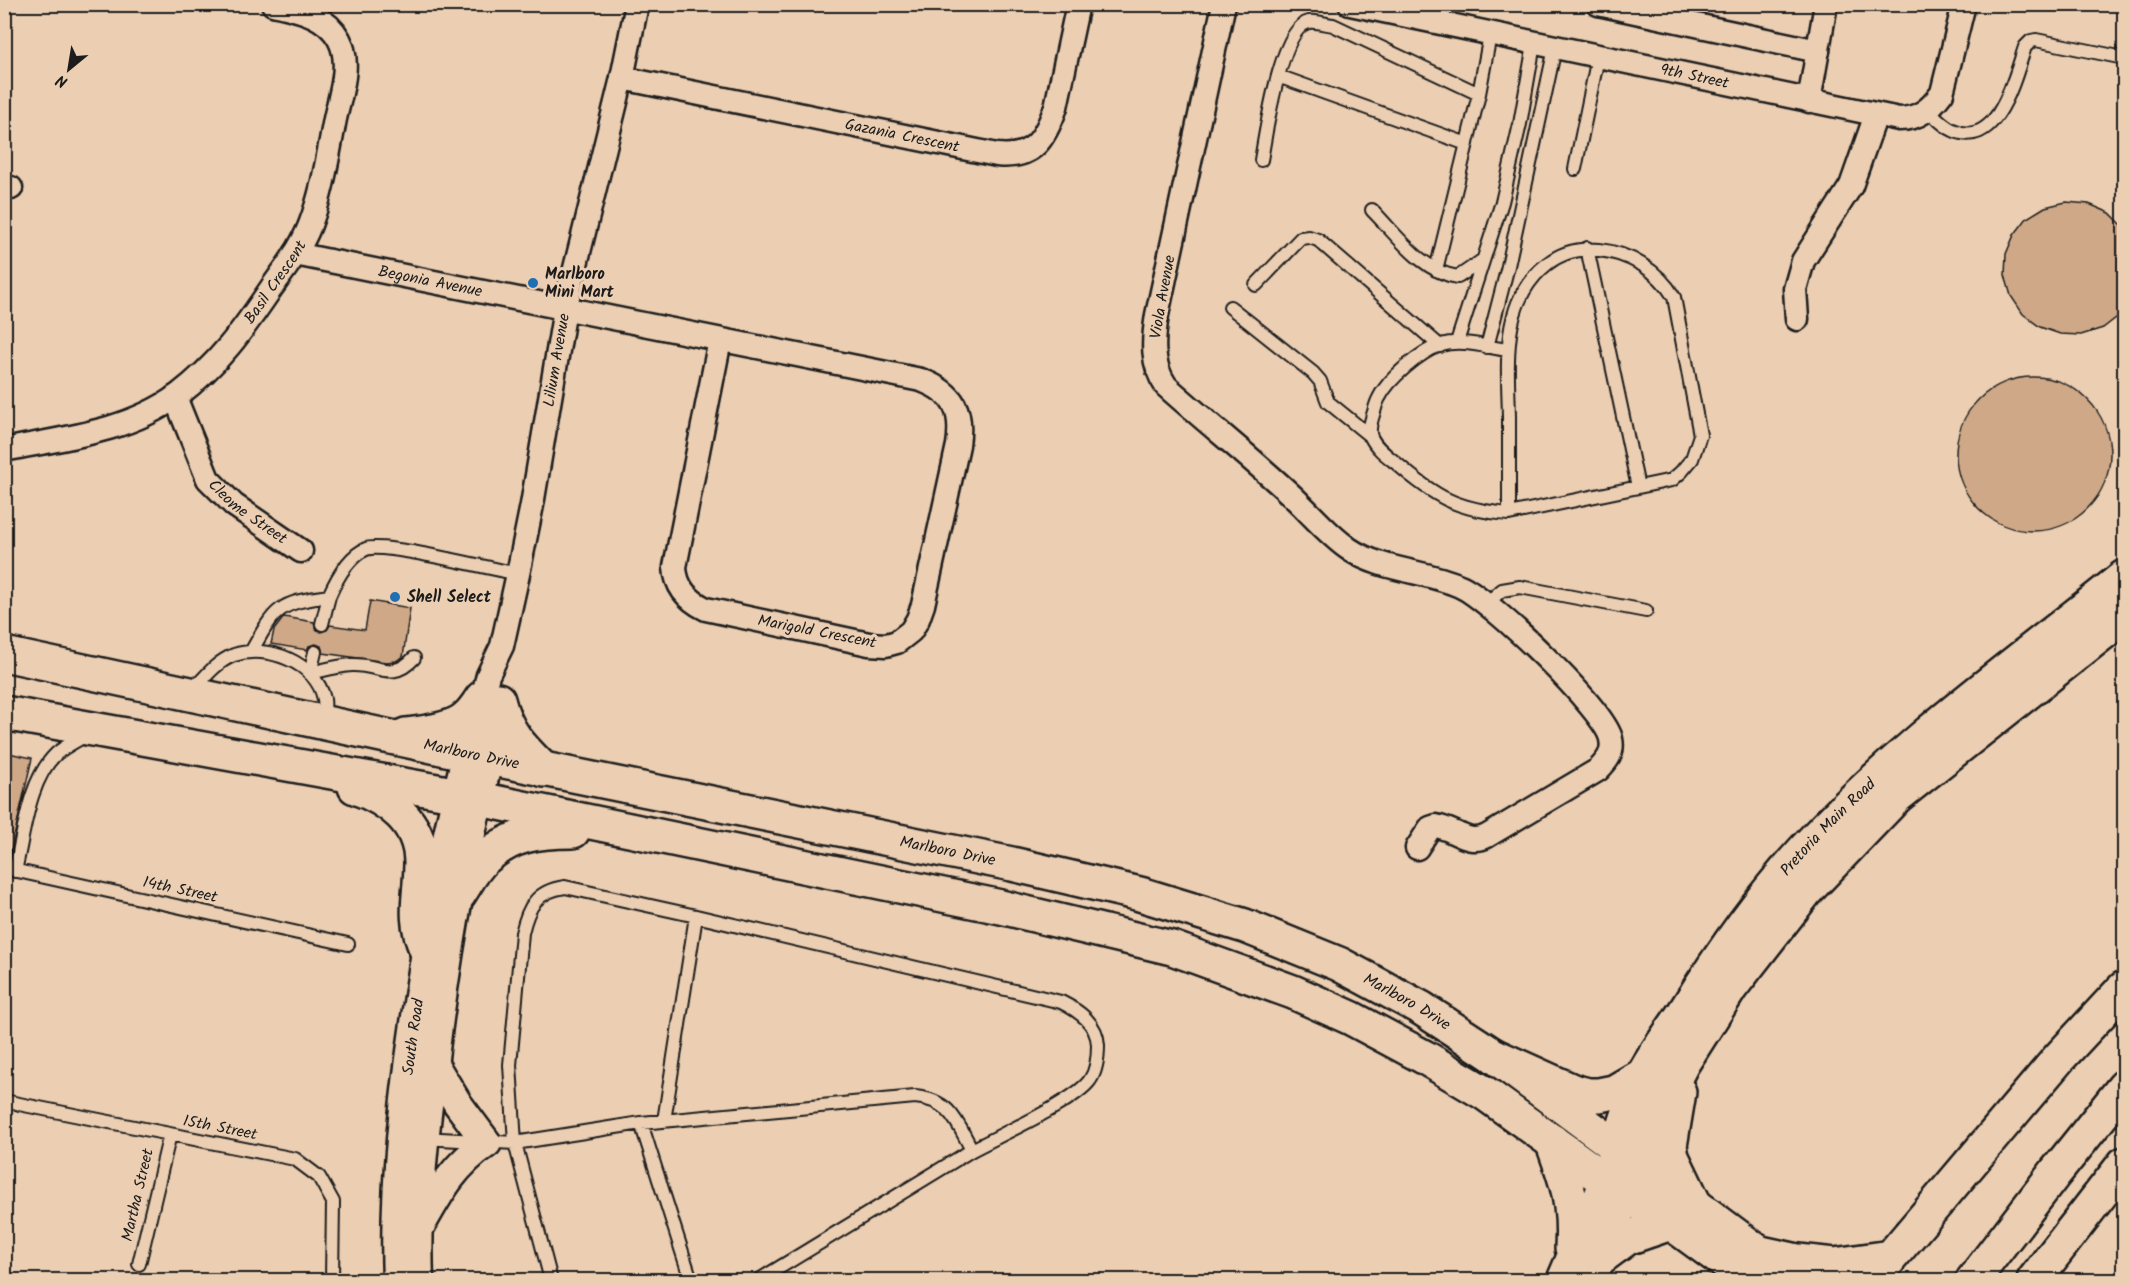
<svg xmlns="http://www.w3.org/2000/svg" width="2129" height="1285" font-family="Kalam,sans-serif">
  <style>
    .building { fill: #cea887; stroke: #1c1c1c; stroke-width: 1.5 }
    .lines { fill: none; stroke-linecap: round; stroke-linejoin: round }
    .service-casing { stroke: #1c1c1c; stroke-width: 16 }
    .minor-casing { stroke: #1c1c1c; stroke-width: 27 }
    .tertiary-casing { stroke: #1c1c1c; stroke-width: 33 }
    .secondary-casing { stroke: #1c1c1c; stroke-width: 38 }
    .primary-casing { stroke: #1c1c1c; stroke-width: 38 }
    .motorway-casing { stroke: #1c1c1c; stroke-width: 38 }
    .service { stroke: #eccfb3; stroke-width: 12 }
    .minor { stroke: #eccfb3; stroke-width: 22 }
    .tertiary { stroke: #eccfb3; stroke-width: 28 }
    .secondary { stroke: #eccfb3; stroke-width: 33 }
    .primary { stroke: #eccfb3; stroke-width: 33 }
    .motorway { stroke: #eccfb3; stroke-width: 33 }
    .poi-dot { fill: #1f6fb2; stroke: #eccfb3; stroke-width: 2 }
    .labels { text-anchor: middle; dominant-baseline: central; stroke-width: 6; stroke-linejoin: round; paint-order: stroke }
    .street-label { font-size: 16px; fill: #1c1c1c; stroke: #eccfb3 }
    .poi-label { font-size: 16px; font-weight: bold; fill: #1c1c1c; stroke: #eccfb3; text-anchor: start }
  </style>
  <rect width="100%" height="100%" fill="#eccfb3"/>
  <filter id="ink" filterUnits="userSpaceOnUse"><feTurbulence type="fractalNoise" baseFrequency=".0167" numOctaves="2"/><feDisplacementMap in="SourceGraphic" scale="12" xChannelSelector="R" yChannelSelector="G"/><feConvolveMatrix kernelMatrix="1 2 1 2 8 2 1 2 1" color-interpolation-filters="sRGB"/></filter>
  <g filter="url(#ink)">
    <path class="building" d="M2066,202L2089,204L2110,213L2124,227V310L2121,314L2103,328L2081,335L2060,334L2040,327L2023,314L2011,296L2005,275L2006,254L2014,235L2027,218L2045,207Z
      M1956 454a77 77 0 1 1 154 0a77 77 0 1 1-154 0Z
      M370,601L410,608L403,657L396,661L386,662L323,653L321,646L316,644L309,646L307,650L271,644L274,630L284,617L314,622L316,629L321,632L327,630L330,625L365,630Z
      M4,752L32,758L9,859H4Z"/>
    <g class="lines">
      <g class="service-casing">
        <path id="service" d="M1278,76L1467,144
          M1928,110C1936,117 1943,126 1953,130C1998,151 2015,76 2025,47L2031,41L2036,40L2124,58
          M1261,160C1266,133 1280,28 1309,22C1316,21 1326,24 1333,25L1479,94
          M1575,169L1598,57
          M1372,210C1397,235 1422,272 1458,277L1483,260
          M1587,248L1638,487
          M1436,270L1479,94L1490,35
          M1256,285L1301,238L1309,237L1318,240L1440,346
          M1230,307L1313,373L1320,381L1328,402L1370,436
          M1457,342L1502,202L1520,124L1534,44
          M1487,347L1508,266L1555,48
          M1508,350C1486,347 1462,339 1441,345C1421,351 1388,379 1379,398C1376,403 1375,409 1373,415C1371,422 1368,430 1371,437C1376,448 1387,456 1396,463C1435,497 1457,510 1509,514L1672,480L1681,472L1692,459L1700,435L1674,297C1658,270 1629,253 1599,250C1581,248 1562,252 1547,264C1500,301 1508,364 1509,417C1509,449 1509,482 1509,514
          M1487,603L1502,590L1520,587L1646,611
          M322,624L329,596
          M251,652C276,607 278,603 329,596C336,580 349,556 366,549C383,542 493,569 518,574
          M315,652L310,673C324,670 338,666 352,665C379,664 392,682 414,658
          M192,691C205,677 216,662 234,655C267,644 316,662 324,699C325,706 324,715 324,722
          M4,868L348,944
          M15,871C24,834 28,781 56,754C65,746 77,741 87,734
          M4,1101L295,1159L319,1177L333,1202L332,1280
          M664,1121L696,916
          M641,1123L691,1280
          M422,1138L515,1143L641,1123L915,1097C951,1100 957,1123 972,1150C998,1136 1076,1101 1090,1080C1097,1070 1098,1056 1098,1045C1097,1023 1079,1011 1061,1002L696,916L565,887C536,891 528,907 522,933L510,1065L515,1143L551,1280
          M139,1264L170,1134
          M759,1280L972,1150"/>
      </g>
      <g class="minor-casing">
        <g id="minor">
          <path d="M1224,4L1157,315C1153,340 1151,364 1166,386C1206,422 1249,456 1289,493C1309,511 1327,534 1349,549C1382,571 1424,570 1460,586C1489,598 1606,711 1611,739C1614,753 1607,761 1598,770L1487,836C1468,846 1455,829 1436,826L1430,828L1417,848"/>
          <path id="s1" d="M1350,4L1899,119C1919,119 1930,109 1942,93L1964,4"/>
          <path d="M1598,4L1818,51"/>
          <path id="s2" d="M622,78L997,155C1034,159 1045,138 1056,107L1078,4"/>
          <path d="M1809,101L1826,4"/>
          <path d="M4,187L11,188"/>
          <path id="s3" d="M295,254L921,380C955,393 963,411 958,445L923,605L918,619L911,631L897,642L886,645L869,644L706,609C688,600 676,588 675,567L720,340"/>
          <path d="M1797,319L1795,289L1803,261L1851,186L1876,115"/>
          <path id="s4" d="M175,397L208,479L234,505L301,551"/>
          <path id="s5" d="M4,450C63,438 127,432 177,396C219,364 243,330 272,287C286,268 301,248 310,225C323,191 328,155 335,119C340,95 352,63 339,39C325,14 298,10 273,4"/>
          <path id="s6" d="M467,754L488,675L502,646L518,574L532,505L565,309L622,78L637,4"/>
          <path d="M489,758L498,702"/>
        </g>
      </g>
      <g class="tertiary-casing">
        <g id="tertiary">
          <path d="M421,1225C440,1191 454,1165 487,1143L458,1104L433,1063"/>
          <path id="s7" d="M397,1280C393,1183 405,1087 420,990C432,911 447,831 467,754"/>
          <path d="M419,1280C416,1205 424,1133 434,1058C446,957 463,857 489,758"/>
        </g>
      </g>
      <g class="secondary-casing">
        <g id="secondary">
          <path id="s8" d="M4,654L479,756L1012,864L1140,894L1245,926L1339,964L1421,1008L1493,1055L1796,1280"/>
          <path d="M498,700C506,733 521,747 544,770"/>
          <path d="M4,713L470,797L1001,907L1172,948L1293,992L1351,1018L1424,1057L1486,1094L1625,1194L1671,1223L1749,1280"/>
          <path d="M406,735C424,733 454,730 467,717C473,712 478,704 482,698"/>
          <path d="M355,787C390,800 420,821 421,862C421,896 412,916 426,949"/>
          <path d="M459,894C467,882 474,868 484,859C512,834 538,831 573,831"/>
        </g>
      </g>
      <g class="primary-casing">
        <g id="primary">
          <path d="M1493,1055L1573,1091L1588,1095H1599L1614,1092L1645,1074"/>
          <path d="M1679,1092L1670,1146L1672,1157L1695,1205"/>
          <path d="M1552,1141C1567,1182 1575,1204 1572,1248"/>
          <path d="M1596,1261L1627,1238L1671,1223"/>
          <path id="s9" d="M1564,1280C1578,1246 1595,1213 1608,1179C1620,1144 1628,1107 1644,1074C1656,1051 1673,1030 1687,1008C1722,952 1760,898 1805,849C1900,746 2015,665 2124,577"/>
          <path d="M1589,1280L1637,1164L1647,1132L1682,1064L1731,987L1806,891L1897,796L2124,616"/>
        </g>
      </g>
      <g class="motorway-casing">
        <path id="motorway" d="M1757,1252L1798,1261L1834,1265L1891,1257
          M1874,1280L1891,1257L2059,1058L2124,988
          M1973,1280L2055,1173L2124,1087
          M2034,1280L2124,1164"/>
      </g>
      <use href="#service" class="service"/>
      <use href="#minor" class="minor"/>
      <use href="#tertiary" class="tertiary"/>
      <use href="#secondary" class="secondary"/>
      <use href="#primary" class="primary"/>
      <use href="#motorway" class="motorway"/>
    </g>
  </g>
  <g class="poi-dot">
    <circle cx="533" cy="283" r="6"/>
    <circle cx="395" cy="597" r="6"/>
  </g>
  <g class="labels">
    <g class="street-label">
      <text stroke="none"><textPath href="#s1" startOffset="352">9th Street</textPath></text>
      <text stroke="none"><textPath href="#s2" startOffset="286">Gazania Crescent</textPath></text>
      <text stroke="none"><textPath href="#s5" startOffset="334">Basil Crescent</textPath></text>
      <text stroke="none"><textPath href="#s3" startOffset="138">Begonia Avenue</textPath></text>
      <text transform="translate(1163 297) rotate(-80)">Viola Avenue</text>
      <text stroke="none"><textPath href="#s6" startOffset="405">Lilium Avenue</textPath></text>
      <text stroke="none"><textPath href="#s4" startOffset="140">Cleome Street</textPath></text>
      <text transform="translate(817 632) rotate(11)">Marigold Crescent</text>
      <text stroke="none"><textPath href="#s8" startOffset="478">Marlboro Drive</textPath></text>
      <text stroke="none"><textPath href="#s9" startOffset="530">Pretoria Main Road</textPath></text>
      <text stroke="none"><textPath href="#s8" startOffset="964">Marlboro Drive</textPath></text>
      <text transform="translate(180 890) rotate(12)">14th Street</text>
      <text stroke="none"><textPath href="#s8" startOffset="1450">Marlboro Drive</textPath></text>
      <text stroke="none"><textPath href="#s7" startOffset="244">South Road</textPath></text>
      <text transform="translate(220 1128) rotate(11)">15th Street</text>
      <text transform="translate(138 1195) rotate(-77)">Martha Street</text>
    </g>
    <g class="poi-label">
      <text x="545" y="274">Marlboro<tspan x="545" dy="18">Mini Mart</tspan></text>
      <text x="407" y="597">Shell Select</text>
    </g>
  </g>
  <rect width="2129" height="1285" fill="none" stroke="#eccfb3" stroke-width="24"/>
  <rect x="12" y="12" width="2105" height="1261" fill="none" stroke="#1c1c1c" stroke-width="2" filter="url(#ink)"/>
  <g transform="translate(69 69) rotate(210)" stroke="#eccfb3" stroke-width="4.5" paint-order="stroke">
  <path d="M0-4.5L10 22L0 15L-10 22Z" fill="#1c1c1c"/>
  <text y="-9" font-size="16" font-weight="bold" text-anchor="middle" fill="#1c1c1c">N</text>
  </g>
</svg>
